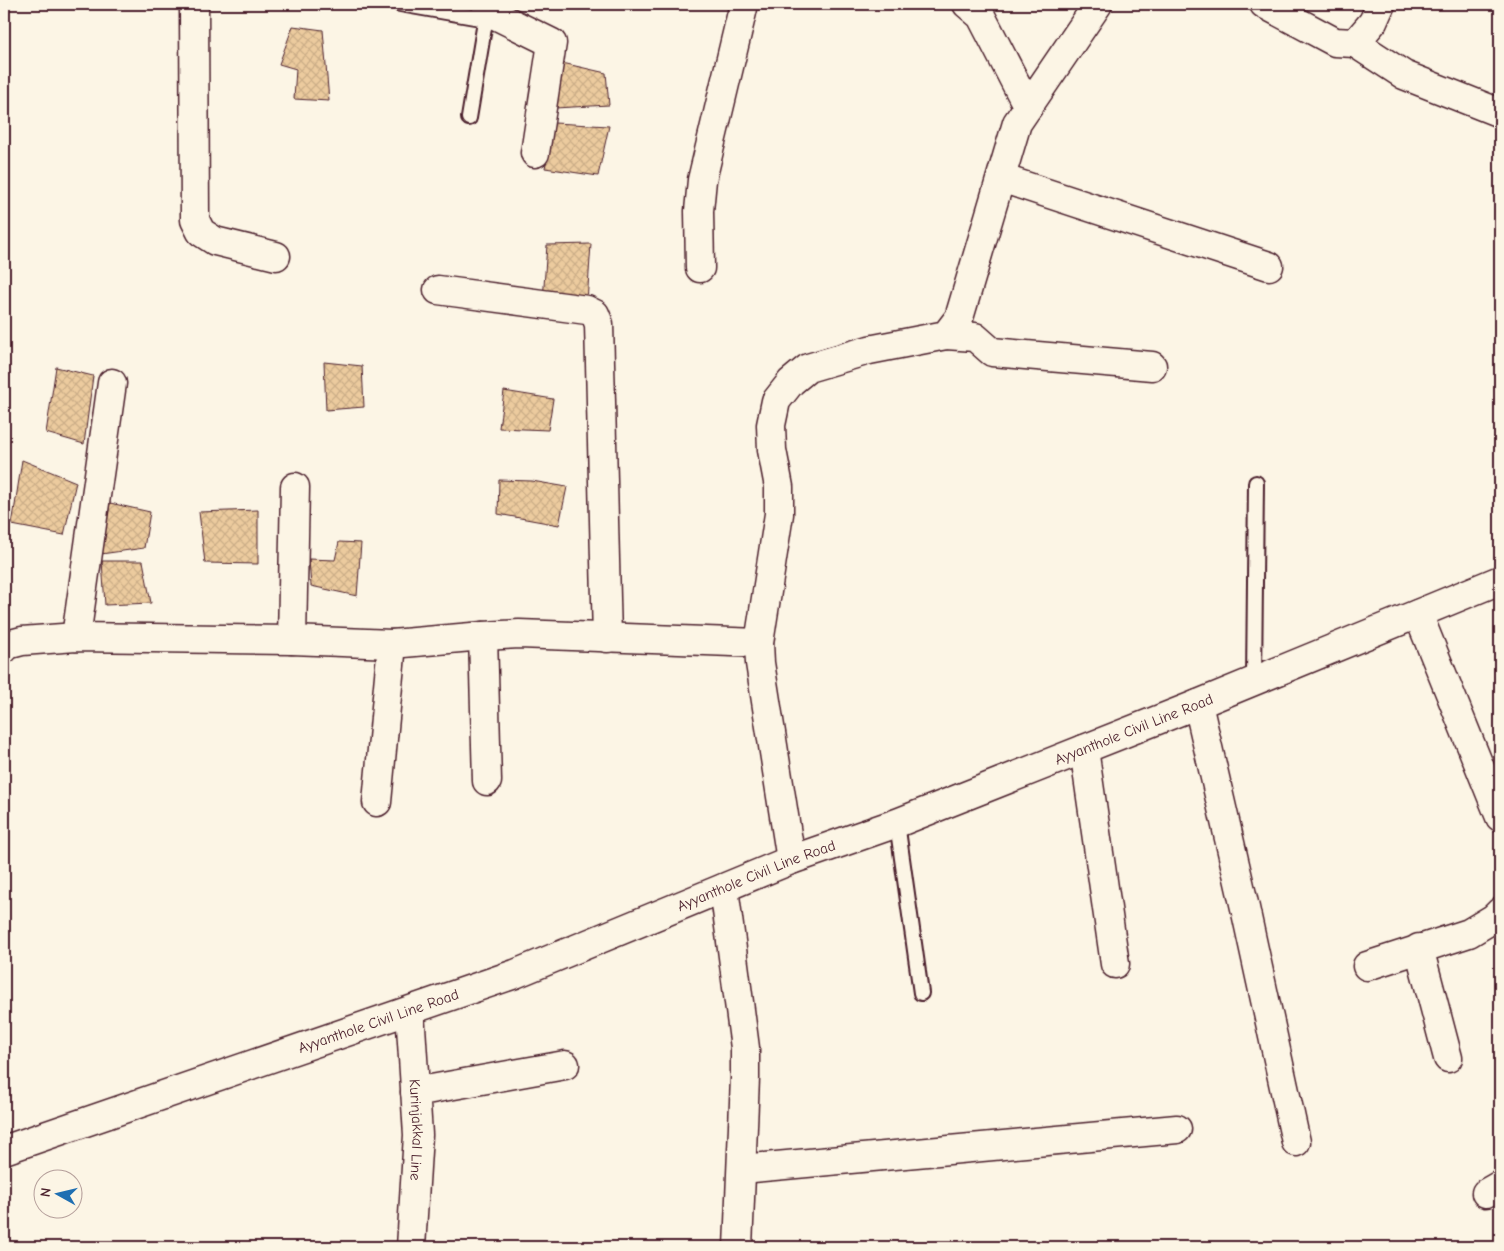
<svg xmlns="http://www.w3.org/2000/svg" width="1504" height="1251" font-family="'Comic Neue',sans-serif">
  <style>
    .building { fill: url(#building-cross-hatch); stroke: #4a1f2b }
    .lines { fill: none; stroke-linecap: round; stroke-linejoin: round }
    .lane-casing { stroke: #4a1f2b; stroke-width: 18 }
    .street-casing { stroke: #4a1f2b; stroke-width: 31 }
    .secondary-casing { stroke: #4a1f2b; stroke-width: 31 }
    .lane { stroke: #fcf5e5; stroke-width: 14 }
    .street { stroke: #fcf5e5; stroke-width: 28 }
    .secondary { stroke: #fcf5e5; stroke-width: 28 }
    .labels { text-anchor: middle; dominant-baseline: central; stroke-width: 5; stroke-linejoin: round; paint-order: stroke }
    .street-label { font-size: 15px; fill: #4a1f2b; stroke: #fcf5e5 }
  </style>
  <defs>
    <pattern id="building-cross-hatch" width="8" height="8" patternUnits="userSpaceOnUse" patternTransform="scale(1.25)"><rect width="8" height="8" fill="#eccb9e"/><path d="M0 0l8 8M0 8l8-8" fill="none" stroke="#ccae88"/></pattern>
  </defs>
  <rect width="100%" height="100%" fill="#fcf5e5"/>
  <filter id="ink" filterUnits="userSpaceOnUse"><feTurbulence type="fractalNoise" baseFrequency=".02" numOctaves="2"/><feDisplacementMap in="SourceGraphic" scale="10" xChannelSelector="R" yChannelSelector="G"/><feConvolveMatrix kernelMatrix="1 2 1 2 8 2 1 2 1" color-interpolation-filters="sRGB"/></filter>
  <g filter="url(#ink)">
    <path class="building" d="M293,26L323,30L329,101L294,99L296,69L279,64Z
      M558,62L606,73L609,105L555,108Z
      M554,123L609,126L598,176L545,168Z
      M591,244L587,302L543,300L547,245Z
      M324,362L362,366L364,407L326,410Z
      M56,367L93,376L84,444L46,433Z
      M504,391L553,399L548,430L499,428Z
      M22,460L76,482L64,535L12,525Z
      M499,480L532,481L567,487L559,525L498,514Z
      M110,503L150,512L144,548L101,554Z
      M258,510V564L205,563L199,512Z
      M339,542L361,543L357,596L311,586L309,559L335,560Z
      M102,561H143L151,603L105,605Z"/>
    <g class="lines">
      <g class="lane-casing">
        <path id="lane" d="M400,4L486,19
          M469,118L486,16
          M1254,681L1256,483
          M897,823L921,993"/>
      </g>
      <g class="street-casing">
        <g id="street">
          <path d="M194,4L195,220L201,232L215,241L276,256"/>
          <path d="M967,4L981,16L1028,107"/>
          <path d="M1264,4L1335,42L1355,43L1373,22L1381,4"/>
          <path d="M487,11L552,43L535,153"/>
          <path d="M1355,43L1404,75L1500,113"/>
          <path d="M1001,178L1269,266"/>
          <path d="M700,268L699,211L702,180L744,4"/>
          <path d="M438,290L587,310L595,314L599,324L607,638"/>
          <path d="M946,335L975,337L992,352L1152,366"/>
          <path d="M1418,614L1500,817"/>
          <path d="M483,636L487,781"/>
          <path d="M76,637L112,383"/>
          <path d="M292,640L295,487"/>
          <path d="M4,649L7,645L22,641L76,637L292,640L392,644L483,636L519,634L759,643"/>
          <path d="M1198,704L1245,908L1296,1142"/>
          <path d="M1084,749L1115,964"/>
          <path d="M377,802L392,644"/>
          <path d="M791,860L760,663L759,643L779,514V487L772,450L771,425L776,401L791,382L808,368L869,350L946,335L959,318L1017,123L1098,4"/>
          <path d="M724,888L745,1048V1078L738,1247"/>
          <path d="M1419,948L1448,1058"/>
          <path d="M1367,966L1469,933L1494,918L1500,912"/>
          <path id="s1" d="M410,1011L418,1135L411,1247"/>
          <path d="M415,1092L565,1065"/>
          <path d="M742,1169L1177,1129"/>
          <path d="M1486,1193L1500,1185"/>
        </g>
      </g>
      <g class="secondary-casing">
        <g id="secondary">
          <path id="s2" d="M4,1150L515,974L791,860L897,823L1198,704L1500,580"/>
        </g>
      </g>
      <use href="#lane" class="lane"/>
      <use href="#street" class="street"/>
      <use href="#secondary" class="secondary"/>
    </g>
  </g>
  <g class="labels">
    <g class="street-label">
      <text stroke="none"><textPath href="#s2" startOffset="1206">Ayyanthole Civil Line Road</textPath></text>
      <text stroke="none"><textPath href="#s2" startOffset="801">Ayyanthole Civil Line Road</textPath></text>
      <text stroke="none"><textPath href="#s2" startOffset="396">Ayyanthole Civil Line Road</textPath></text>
      <text stroke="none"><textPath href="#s1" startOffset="119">Kurinjakkal Line</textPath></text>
    </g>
  </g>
  <rect width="1504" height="1251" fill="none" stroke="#fcf5e5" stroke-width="20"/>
  <rect x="10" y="10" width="1484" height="1231" fill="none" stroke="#4a1f2b" stroke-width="2" filter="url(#ink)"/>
  <g transform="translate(58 1194) rotate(278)"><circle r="24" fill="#fcf5e5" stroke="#b59f9b"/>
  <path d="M0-4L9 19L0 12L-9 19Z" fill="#1f6fb2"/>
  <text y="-8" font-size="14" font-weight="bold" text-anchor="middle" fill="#4a1f2b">N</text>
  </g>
</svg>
